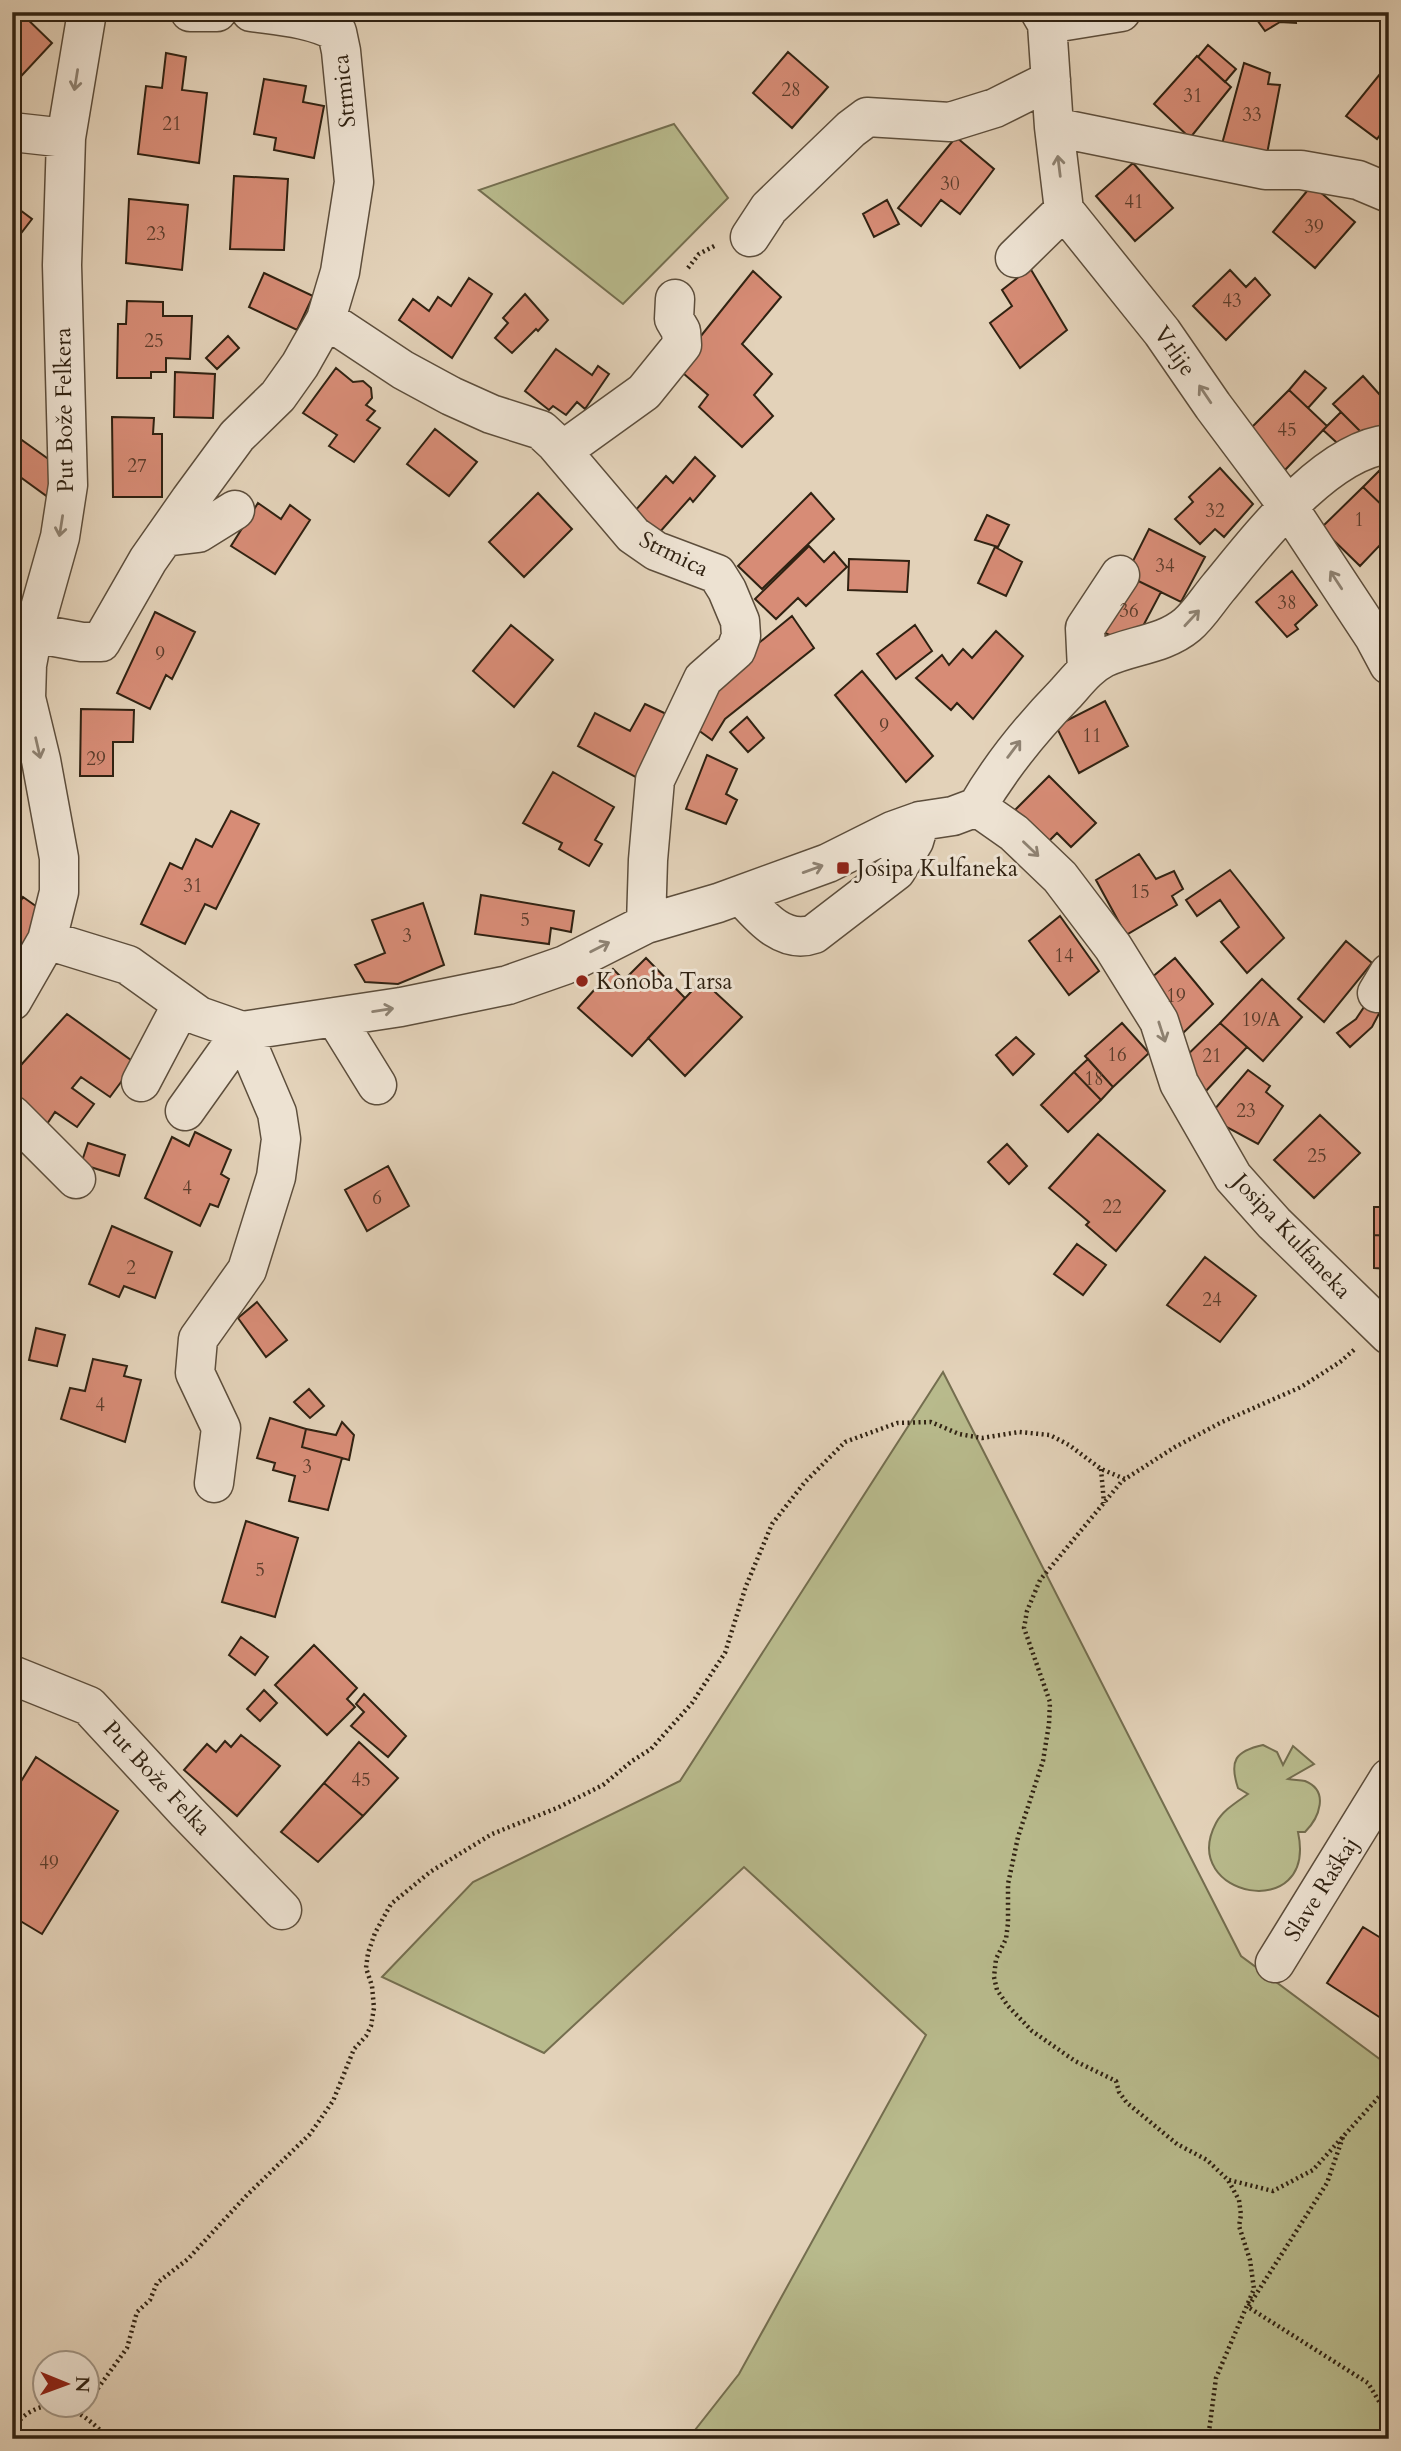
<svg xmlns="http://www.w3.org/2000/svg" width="1401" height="2451" font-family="Cardo,serif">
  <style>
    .green { fill: #b8ba8c; stroke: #746e4f; stroke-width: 2 }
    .building { fill: #d78c76; stroke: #302212; stroke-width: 2 }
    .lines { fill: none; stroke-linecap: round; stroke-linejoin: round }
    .minor-casing { stroke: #5d4e3c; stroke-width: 41 }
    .path { stroke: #302212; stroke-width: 4.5; stroke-dasharray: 2 3.5; stroke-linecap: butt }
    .minor { stroke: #ede2d2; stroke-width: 38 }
    .oneway { stroke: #8e8272 }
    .poi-dot { fill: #8f2418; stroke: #ede2d2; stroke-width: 2.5 }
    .labels { text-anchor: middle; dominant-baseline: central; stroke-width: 6; stroke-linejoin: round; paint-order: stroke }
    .number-label { font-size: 19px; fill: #5a3c2b }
    .street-label { font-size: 23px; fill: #302212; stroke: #ede2d2 }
    .poi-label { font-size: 23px; fill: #302212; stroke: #ede2d2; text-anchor: start }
  </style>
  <rect width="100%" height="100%" fill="#e3d2b9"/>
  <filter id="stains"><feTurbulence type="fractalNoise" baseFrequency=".00286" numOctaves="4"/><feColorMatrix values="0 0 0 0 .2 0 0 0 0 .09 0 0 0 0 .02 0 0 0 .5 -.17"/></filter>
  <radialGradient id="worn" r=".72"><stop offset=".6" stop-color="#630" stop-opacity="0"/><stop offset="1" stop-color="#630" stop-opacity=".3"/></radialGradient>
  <path class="green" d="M674,124L728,198L623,304L479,190Z
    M943,1372L1241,1956L1389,2066V2439H688L739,2374L926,2035L744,1867L544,2053L382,1977L473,1882L680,1781Z
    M1263,1745L1277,1752L1283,1765L1293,1746L1314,1764L1288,1779C1293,1780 1300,1780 1305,1781C1330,1791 1319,1818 1305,1832H1298C1318,1925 1177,1897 1216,1823C1223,1810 1237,1802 1248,1794L1238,1788C1229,1761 1235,1751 1263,1745Z"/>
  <path class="building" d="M15,12H20L52,43L12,86V15Z
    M1274,12L1280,22L1265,31L1252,13Z
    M1274,12H1295L1296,23L1280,22Z
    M1208,45L1236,69L1225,82L1198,57Z
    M788,52L828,87L792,128L753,93Z
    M166,53L186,57L182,90L207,93L199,163L138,154L146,86L162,88Z
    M1197,56L1231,87L1190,138L1154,104Z
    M1244,63L1270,73L1268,84L1280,85L1267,154L1222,144Z
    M1388,64L1389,123L1377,139L1346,116Z
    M264,79L306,86L303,102L324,106L314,158L274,150L276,138L254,134Z
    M956,137L994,169L960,214L941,200L921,226L898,208Z
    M1133,163L1173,208L1135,241L1096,196Z
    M234,176L288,179L284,250L230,249Z
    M1312,185L1355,222L1315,268L1273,232Z
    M129,199L188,205L182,270L126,263Z
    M887,200L899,224L874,237L863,214Z
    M12,204L32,219L12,245Z
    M1030,268L1067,330L1020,368L990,323L1012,306L1002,290Z
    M1230,270L1246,287L1255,278L1270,295L1226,340L1193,306Z
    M753,271L781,297L742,344L772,374L754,395L773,416L742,447L699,407L708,395L676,367Z
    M264,273L313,296L297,330L249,307Z
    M469,278L492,294L452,358L399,320L413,299L429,311L438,297L451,306Z
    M525,294L548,320L538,331L536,329L512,353L495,338L508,323L503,318Z
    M127,301L163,302V316H192L190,359L166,358V372H151V378H117L118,324H126Z
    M228,336L239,348L217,369L206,358Z
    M556,349L592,375L598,366L609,374L585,409L577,402L566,415L553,406L549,410L525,391Z
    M336,368L353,382L363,381L371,388L372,398L366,405L375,411L367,420L380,428L354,462L329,446L337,435L303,413Z
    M1305,371L1326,388L1308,408L1289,390Z
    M175,372L215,374L213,418L174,417Z
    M1363,376L1389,405V418L1367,438L1333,404Z
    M1289,390L1327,426L1285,470L1246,433Z
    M1341,412L1363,434L1347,452L1323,430Z
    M112,417L154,418L153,434H162V497H113Z
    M435,429L477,462L449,496L407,464Z
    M12,433L54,463L52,500L12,471Z
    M695,457L715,476L693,502L690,498L651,542L626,521L666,476L673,483Z
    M1220,468L1253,504L1224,537L1215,529L1200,544L1175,519L1193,502L1189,497Z
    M1379,471L1389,481V512L1363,487Z
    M1363,487L1389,512V554L1379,546L1360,566L1321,528Z
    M538,493L572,529L524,577L489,542Z
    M811,493L834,519L762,589L738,566Z
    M258,503L281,519L290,505L310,520L275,574L231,546Z
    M987,515L1009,525L998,547L975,540Z
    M1149,529L1205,557L1181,602L1126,575Z
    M809,546L824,562L834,552L847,567L806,606L798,598L776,619L755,599Z
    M995,547L1022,562L1006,596L978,583Z
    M849,559L909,561L907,592L848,590Z
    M1292,571L1317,605L1295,625L1298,629L1287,637L1256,602Z
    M1126,575L1161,592L1133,645L1098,630Z
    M155,612L195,632L172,679L166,675L150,709L117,693Z
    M792,616L814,648L725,719L712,740L687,722L700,691Z
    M511,625L553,660L514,707L473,671Z
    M915,625L932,651L896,679L877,654Z
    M996,631L1023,656L973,719L957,703L951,710L916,678L942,655L949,665L963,649L972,658Z
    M862,671L933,756L906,782L835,695Z
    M1105,701L1128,746L1079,773L1056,726Z
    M645,704L675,718L643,781L578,746L595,713L630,731Z
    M81,709L134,710L133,742H113V776H80Z
    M747,717L764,738L748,752L730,732Z
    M707,755L737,769L726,794L737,800L726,824L686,809Z
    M553,772L614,807L595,840L602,844L589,866L559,849L562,843L523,823Z
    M1049,776L1096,823L1071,847L1057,833L1046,844L1013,812Z
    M231,811L259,824L216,909L205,904L185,944L141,924L170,863L182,869L196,839L212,847Z
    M1139,854L1156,879L1174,871L1183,889L1172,896L1177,905L1126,935L1096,880Z
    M1230,870L1284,938L1247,973L1221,942L1239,927L1220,900L1197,916L1186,900Z
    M481,895L574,911L571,932L551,928L549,944L475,934Z
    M23,897L47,914L12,972V915Z
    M423,903L444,965L398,984L365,982L355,965L385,953L372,920Z
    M1060,916L1099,971L1069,995L1029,941Z
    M1346,941L1372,963L1324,1022L1298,999Z
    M646,958L685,998L632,1056L578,1008L613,969L624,980Z
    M1175,958L1213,1004L1180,1036L1139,988Z
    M1262,979L1302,1017L1263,1061L1220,1023Z
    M702,980L742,1017L685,1076L648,1038Z
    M1372,995L1384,1004L1372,1027L1350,1047L1337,1033L1356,1019Z
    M67,1014L135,1063L110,1097L81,1077L72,1088L94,1104L77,1127L55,1112L47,1124L12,1097V1075Z
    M1122,1023L1149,1053L1113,1087L1085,1056Z
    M1220,1023L1247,1047L1205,1092L1177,1065Z
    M1016,1037L1034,1054L1013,1075L996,1055Z
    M1088,1059L1113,1087L1101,1100L1074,1072Z
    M1248,1070L1270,1086L1266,1092L1283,1106L1258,1144L1208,1117Z
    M1074,1072L1101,1100L1068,1132L1041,1105Z
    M1320,1115L1360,1153L1314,1198L1274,1160Z
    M195,1132L231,1150L221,1174L229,1179L218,1207L210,1204L200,1226L145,1198L172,1137L189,1146Z
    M1098,1134L1165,1191L1116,1251L1086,1225L1089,1222L1049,1188Z
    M88,1143L125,1155L119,1176L81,1164Z
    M1007,1144L1027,1166L1009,1184L988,1162Z
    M388,1166L409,1206L367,1231L345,1190Z
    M1384,1197H1389V1236L1374,1235V1207H1384Z
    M112,1226L172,1252L155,1298L124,1286L119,1297L89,1284Z
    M1374,1235L1389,1236V1269L1374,1268Z
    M1077,1244L1106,1265L1083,1295L1054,1274Z
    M1205,1257L1256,1296L1220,1342L1167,1305Z
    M257,1302L287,1340L266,1357L238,1318Z
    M36,1328L65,1335L57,1366L29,1360Z
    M93,1359L127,1366L124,1376L141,1380L125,1442L61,1419L70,1388L85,1391Z
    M309,1389L324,1406L310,1418L294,1402Z
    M270,1418L306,1429L302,1447L342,1458L328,1510L289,1501L295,1476L273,1470L275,1463L257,1458Z
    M342,1422L354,1435L349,1460L302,1447L306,1429L336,1435Z
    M246,1521L298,1538L275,1617L222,1602Z
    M241,1637L268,1657L255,1675L229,1655Z
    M314,1645L357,1688L347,1699L355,1707L327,1735L275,1685Z
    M264,1690L277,1703L260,1721L247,1709Z
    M364,1694L406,1736L388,1757L351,1726L364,1712L356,1704Z
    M241,1735L280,1766L237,1816L184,1770L207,1744L216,1752L225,1741L231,1747Z
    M359,1742L398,1778L363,1816L324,1783Z
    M36,1757L118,1811L42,1934L12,1916V1796Z
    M324,1783L363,1816L318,1862L281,1832Z
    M1363,1927L1389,1943L1387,2022L1327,1983Z"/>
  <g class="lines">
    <g class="minor-casing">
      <path id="minor" d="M190,12H217
        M1040,12L1047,24L1054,127L1064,210L1162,332L1213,406L1287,505L1374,637L1389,665
        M1047,24L1121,12
        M1054,127L1265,170H1301L1358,180L1389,193
        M12,132L66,138
        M750,237L769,208L851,129L867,117L950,122L995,108L1051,80
        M1015,258L1064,210
        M326,319L403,370L451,396L491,414L541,430L555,443L633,535L656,551L717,574L727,590L740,621L741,636L736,650L703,679L655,780L648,860L646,924
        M562,451L644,392L682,345L681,331L674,319L675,299
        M164,537L198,533L235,510
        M33,633L82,642H101L148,560L190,500L237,436L278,396L300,365L326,319L340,272L354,182L341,51L337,32C311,18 280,16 251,12
        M1087,670L1085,628L1120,575
        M977,807L1014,833L1060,877L1113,947L1159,1021L1179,1083L1233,1177L1274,1223L1389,1335
        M977,807C1002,764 1031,729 1065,694C1077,681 1088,666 1104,658C1131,645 1163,645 1187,625C1199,615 1208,600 1218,588C1257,541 1324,451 1389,444
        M741,895C760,916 783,945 814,934L896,871L914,841L920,821
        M47,940L128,965L199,1016L242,1031L401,1007L508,985L565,965L646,924L718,903L828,863L892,831L920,821L953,816L977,807
        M1377,993L1389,973
        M12,1001L47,940L59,892V858L41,760L26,698L27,665L33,633L60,537L68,485L62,265L66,138L87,12
        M335,1017L377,1085
        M141,1082L182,1004
        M185,1111L242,1031
        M12,1115L76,1179
        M214,1483L221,1428L195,1373L198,1339L247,1270L276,1177L281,1139L277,1113L242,1031
        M12,1675L89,1706L187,1812L282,1910
        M1275,1963L1389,1778"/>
    </g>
    <path class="path" d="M688,268L699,254L716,245
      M1101,1469L1104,1503
      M1343,2137L1327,2183L1248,2307L1368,2383L1389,2418
      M1229,2180L1273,2191L1313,2170L1385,2090L1389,2089
      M88,2402L127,2348L137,2312L150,2300L157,2283L188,2259L247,2195L310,2134L333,2101L354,2049L366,2036L371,2026L374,2008L372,1986L366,1968L368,1953L375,1933L391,1904L430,1872L492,1834L557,1808L603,1785L632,1761L651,1749L692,1703L725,1653L746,1586L772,1524L805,1482L845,1442L897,1423L931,1422L959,1434L982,1438L1019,1432L1050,1435L1069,1445L1101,1469L1125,1479
      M12,2427C18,2422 23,2416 30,2412C61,2394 88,2417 109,2439
      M1208,2439L1216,2378L1254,2289L1250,2260L1239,2226L1241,2215L1239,2200L1228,2180L1207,2160L1177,2144L1127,2103L1119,2092L1116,2081L1075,2061L1032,2031L1008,2006L997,1990L994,1977L996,1959L1006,1939L1008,1923V1884L1018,1837L1043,1761L1049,1724L1050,1702L1024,1628L1027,1611L1040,1580L1122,1481L1175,1447L1222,1422L1301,1387L1340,1362L1355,1349"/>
    <use href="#minor" class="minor"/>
  </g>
  <defs><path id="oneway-shaft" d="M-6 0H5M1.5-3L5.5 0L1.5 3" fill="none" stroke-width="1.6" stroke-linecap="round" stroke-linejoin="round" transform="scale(1.75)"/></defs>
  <g class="oneway">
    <use href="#oneway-shaft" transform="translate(76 80) rotate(99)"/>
    <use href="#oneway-shaft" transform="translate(1059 166) rotate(-97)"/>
    <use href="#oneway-shaft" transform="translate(1205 394) rotate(-124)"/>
    <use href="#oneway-shaft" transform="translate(61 526) rotate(99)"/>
    <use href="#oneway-shaft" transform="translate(1336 580) rotate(-123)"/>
    <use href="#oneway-shaft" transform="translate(1192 618) rotate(-47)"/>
    <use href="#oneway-shaft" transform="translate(38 748) rotate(77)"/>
    <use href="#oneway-shaft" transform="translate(1014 749) rotate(-53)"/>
    <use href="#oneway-shaft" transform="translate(1031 849) rotate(44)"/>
    <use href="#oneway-shaft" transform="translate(813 869) rotate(-20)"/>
    <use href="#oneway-shaft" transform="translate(600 947) rotate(-27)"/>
    <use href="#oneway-shaft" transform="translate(383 1010) rotate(-9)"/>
    <use href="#oneway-shaft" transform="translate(1162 1032) rotate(72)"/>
  </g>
  <g class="poi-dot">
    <rect x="836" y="861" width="14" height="14" rx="3.5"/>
    <circle cx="582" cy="981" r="7"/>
  </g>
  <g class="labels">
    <g class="number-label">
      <text x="791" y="90">28</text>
      <text x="1193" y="96">31</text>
      <text x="1252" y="115">33</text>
      <text x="172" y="124">21</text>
      <text x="950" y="184">30</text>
      <text x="1134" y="202">41</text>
      <text x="1314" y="227">39</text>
      <text x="156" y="234">23</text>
      <text x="1232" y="301">43</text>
      <text x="154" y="341">25</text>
      <text x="1287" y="430">45</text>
      <text x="137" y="466">27</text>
      <text x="1215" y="511">32</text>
      <text x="1359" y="520">1</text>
      <text x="1165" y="566">34</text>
      <text x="1287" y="603">38</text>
      <text x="1129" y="611">36</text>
      <text x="160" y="654">9</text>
      <text x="884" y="726">9</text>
      <text x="1092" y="736">11</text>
      <text x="96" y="759">29</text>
      <text x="193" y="886">31</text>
      <text x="1140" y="892">15</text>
      <text x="525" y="920">5</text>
      <text x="407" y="936">3</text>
      <text x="1064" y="956">14</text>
      <text x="1176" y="996">19</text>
      <text x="1261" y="1020">19/A</text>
      <text x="1117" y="1055">16</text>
      <text x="1212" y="1056">21</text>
      <text x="1094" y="1079">18</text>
      <text x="1246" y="1111">23</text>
      <text x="1317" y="1156">25</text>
      <text x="187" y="1188">4</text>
      <text x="377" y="1198">6</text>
      <text x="1112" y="1207">22</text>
      <text x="131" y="1268">2</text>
      <text x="1212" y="1300">24</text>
      <text x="100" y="1405">4</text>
      <text x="307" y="1467">3</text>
      <text x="260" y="1570">5</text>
      <text x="361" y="1780">45</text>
      <text x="49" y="1863">49</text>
    </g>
    <g class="street-label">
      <text transform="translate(344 91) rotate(-96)">Strmica</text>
      <text transform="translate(1175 351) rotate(55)">Vrlije</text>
      <text transform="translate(64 410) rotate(-91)">Put Bože Felkera</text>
      <text transform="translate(674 554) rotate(26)">Strmica</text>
      <text transform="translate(1292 1236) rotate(47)">Josipa Kulfaneka</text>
      <text transform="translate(157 1778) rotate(47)">Put Bože Felka</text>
      <text transform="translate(1321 1889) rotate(-58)">Slave Raškaj</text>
    </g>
    <g class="poi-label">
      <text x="857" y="868">Josipa Kulfaneka</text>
      <text x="596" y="981">Konoba Tarsa</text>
    </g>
  </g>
  <rect width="1401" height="2451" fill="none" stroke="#e3d2b9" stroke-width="42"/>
  <rect x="14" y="14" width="1373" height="2423" fill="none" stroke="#302212" stroke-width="3.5"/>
  <rect x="21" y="21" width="1359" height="2409" fill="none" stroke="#302212" stroke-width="2"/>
  <g transform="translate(66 2384) rotate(91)"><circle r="33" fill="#ede2d2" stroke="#a19585" stroke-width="2"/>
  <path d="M0-5L12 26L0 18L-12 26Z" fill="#8f2418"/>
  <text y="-10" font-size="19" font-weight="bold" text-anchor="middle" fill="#302212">N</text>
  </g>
  <rect width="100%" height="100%" filter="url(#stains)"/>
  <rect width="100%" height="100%" fill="url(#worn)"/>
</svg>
